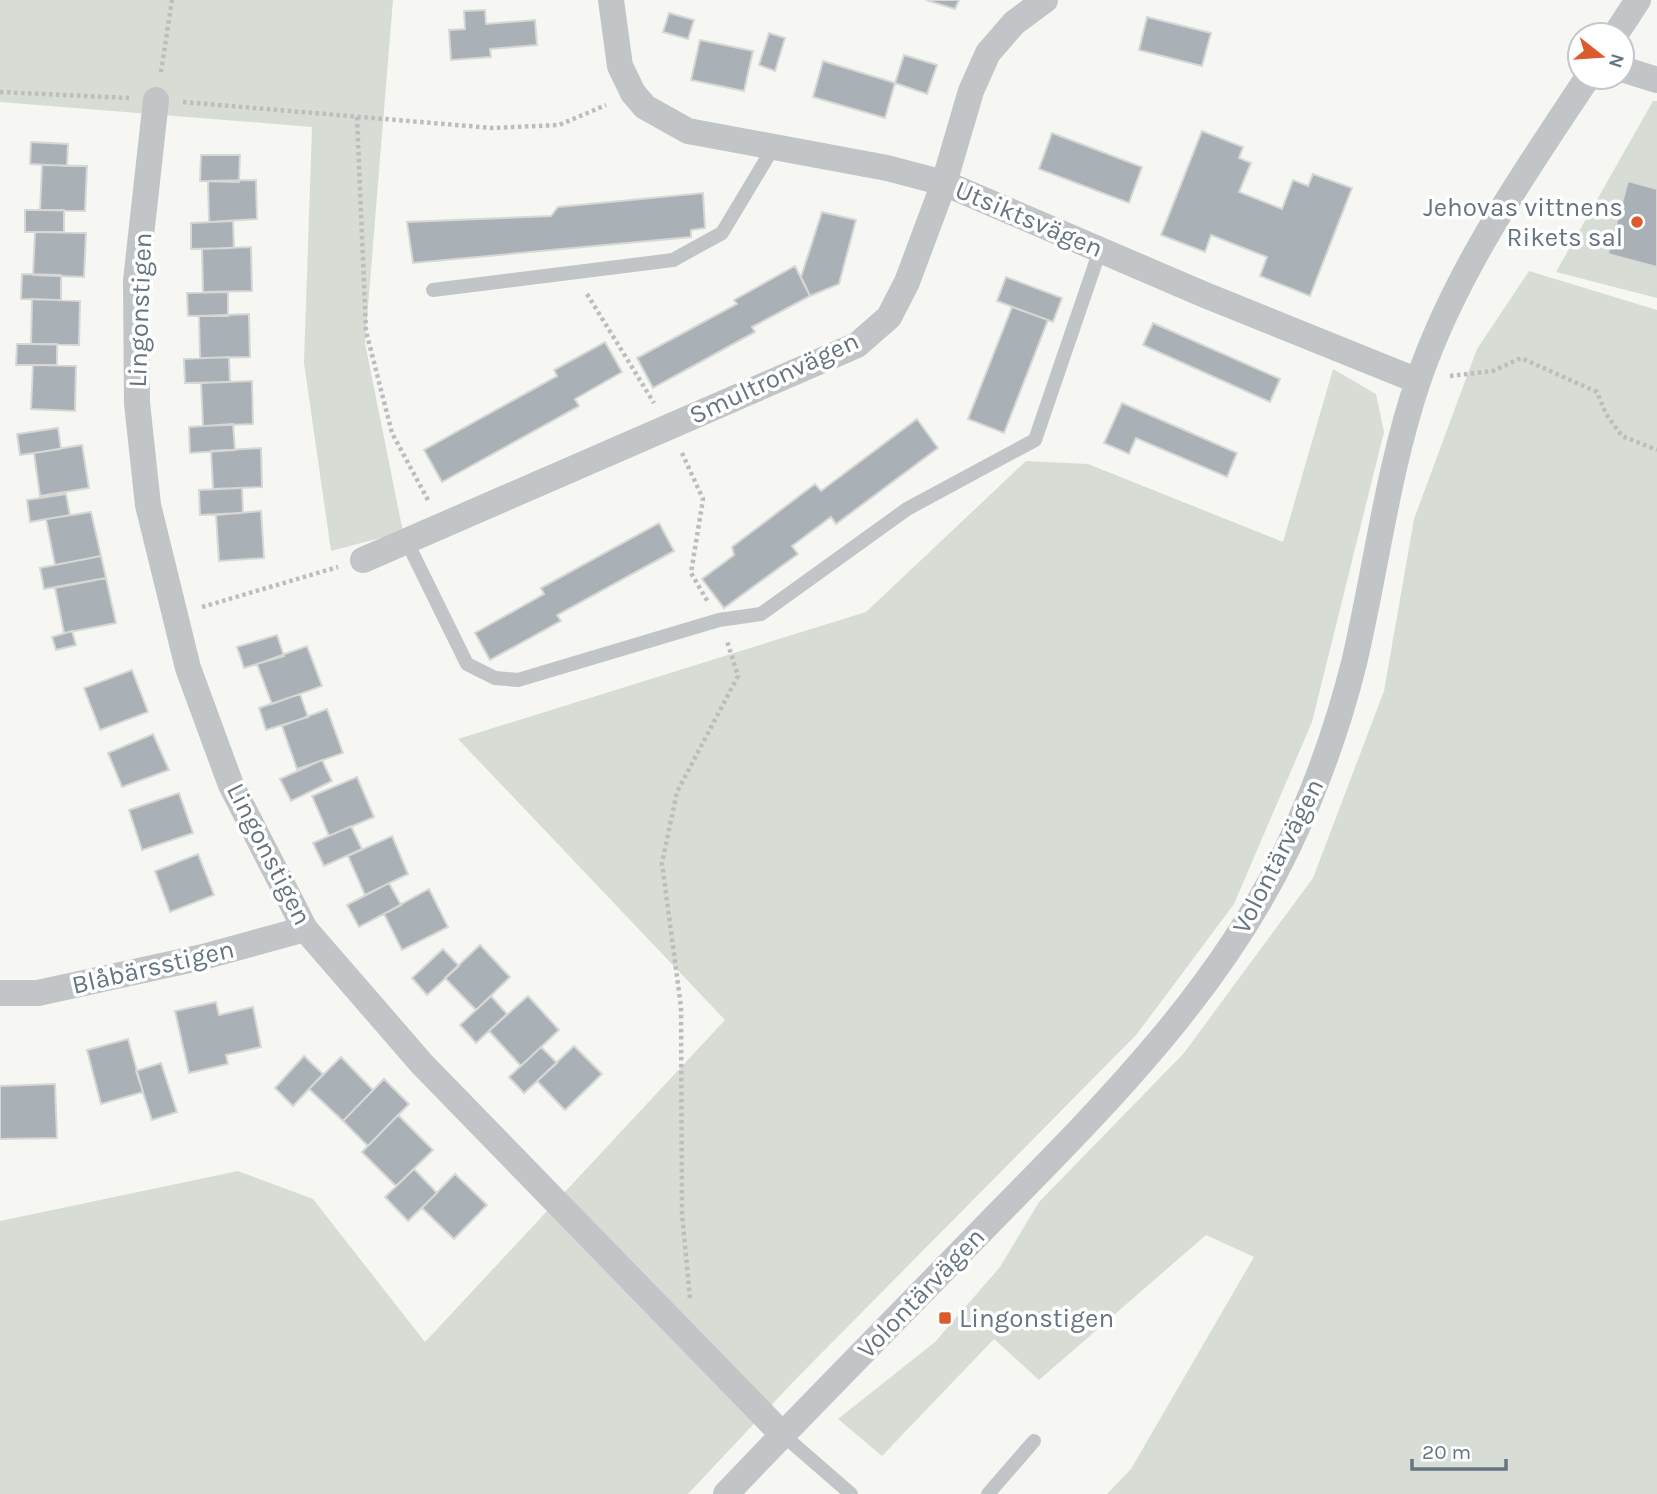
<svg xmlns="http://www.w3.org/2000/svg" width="1657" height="1494" font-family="Karla,sans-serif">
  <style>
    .green { fill: #d7ddd4 }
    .building { fill: #aab1b6; stroke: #d7d7d5; stroke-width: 2 }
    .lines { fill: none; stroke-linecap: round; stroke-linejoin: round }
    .path { stroke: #bbbdbf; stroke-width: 4.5; stroke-dasharray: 3.5 3.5; stroke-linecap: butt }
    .lane { stroke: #c1c5c8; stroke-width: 14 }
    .street { stroke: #c1c5c8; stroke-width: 26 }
    .poi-dot { fill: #db5b2d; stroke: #fff; stroke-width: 2.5 }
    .labels { text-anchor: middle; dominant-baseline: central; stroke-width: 7; stroke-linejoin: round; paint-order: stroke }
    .poi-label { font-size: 26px; fill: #667582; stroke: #fff; text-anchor: end }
    .street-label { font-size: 26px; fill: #667582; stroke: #fff }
  </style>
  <rect width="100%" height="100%" fill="#f6f6f3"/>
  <path class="green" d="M0,0H393L365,343L403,532L331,551L304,363L312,127L0,102Z
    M1653,101H1657V189L1628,181L1608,254L1657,267V298L1556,272Z
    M1529,271L1657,310V1494H1107L1131,1469L1254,1257L1206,1235L1039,1380L994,1339L882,1456L838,1419L935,1342L1000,1267L1039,1202L1184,1053L1313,878L1384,691L1414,519L1477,349Z
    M1333,369L1376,394L1384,432L1312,722L1234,904L1137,1034L794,1381L688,1494H0V1221L238,1171L313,1199L425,1342L725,1020L458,739L866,612L1026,461L1088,464L1283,542Z"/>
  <path class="building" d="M926,0H959L955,9Z
    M485,10L486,24L535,20L537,45L490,49L491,57L451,60L449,30L465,29L464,11Z
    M669,13L694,20L688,39L663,32Z
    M1147,17L1211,33L1202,66L1139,50Z
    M769,33L785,38L775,71L759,65Z
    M700,40L753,51L744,91L691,80Z
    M904,55L937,65L927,94L895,83Z
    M823,61L895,83L885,118L813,97Z
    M1202,131L1243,147L1239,158L1251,163L1239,192L1282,209L1293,180L1308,186L1313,174L1352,188L1310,296L1260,276L1267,257L1211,235L1205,252L1161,235Z
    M1052,133L1142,167L1129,203L1039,169Z
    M31,142L68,144L67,166L30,164Z
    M201,155H240L239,182L200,181Z
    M42,165L87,166L85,211L40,210Z
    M256,180L257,219L209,222L208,181Z
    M1628,181L1657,189V267L1608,254Z
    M703,193L705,228L691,230V237L413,263L407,222L551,216L558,207Z
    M25,210H64V232H25Z
    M822,212L856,220L839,284L810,296L801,277Z
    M233,221L234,248L191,249V223Z
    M35,232L86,233L84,277L33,275Z
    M251,247L252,291L203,292L202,249Z
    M795,266L810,296L752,327L755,332L653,388L637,358L737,304L734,300Z
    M22,274L61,275V300L21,299Z
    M1006,277L1062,298L1053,322L997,301Z
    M228,292V316H188L187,293Z
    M32,299L80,301L79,345L31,344Z
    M1012,307L1048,320L1004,433L968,419Z
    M249,314L250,357L200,358L199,316Z
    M1153,323L1280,379L1270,402L1143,345Z
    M605,342L622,372L575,399L579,406L442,482L424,450L557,376L554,370Z
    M17,344H57V365H16Z
    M229,357L230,382L185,383L184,359Z
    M33,365L76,366L75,411L31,409Z
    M252,381L253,424L203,426L201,383Z
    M1122,403L1237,453L1227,477L1136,438L1129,454L1104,443Z
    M917,419L938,448L836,524L831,517L792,546L798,554L724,608L702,579L734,555L732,547L815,484L821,491Z
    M233,424L235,450L190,453L189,427Z
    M58,428L61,449L20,455L17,434Z
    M82,445L89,488L40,496L34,453Z
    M261,448L262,487L213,489L211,451Z
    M242,488L243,513L200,515L199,490Z
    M66,494L70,515L30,522L27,500Z
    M261,511L264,558L219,561L216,515Z
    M91,512L101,556L55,565L46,519Z
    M659,523L674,551L557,615L561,621L490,660L475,633L544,594L541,588Z
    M101,556L106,578L44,589L40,568Z
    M106,578L116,623L64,633L55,588Z
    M72,631L76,645L56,650L52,637Z
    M277,635L284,656L244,668L237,647Z
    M307,646L322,686L272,704L257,664Z
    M132,670L148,712L100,730L84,688Z
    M300,694L308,717L266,730L259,708Z
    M327,709L343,753L297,769L282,726Z
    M153,734L169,770L122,787L108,753Z
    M322,760L332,781L291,801L280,779Z
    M357,777L374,817L329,836L312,796Z
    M179,793L193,833L142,850L129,810Z
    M351,826L362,849L324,866L313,843Z
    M392,836L408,874L365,895L348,856Z
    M198,854L214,895L170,912L155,871Z
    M389,883L401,905L359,927L347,905Z
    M429,889L448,927L402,950L384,914Z
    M480,945L510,977L476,1010L445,978Z
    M443,949L459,966L427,995L412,978Z
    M491,996L507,1014L476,1043L460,1025Z
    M528,996L559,1030L521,1066L489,1031Z
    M216,1002L219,1015L253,1007L261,1047L226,1055L228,1064L189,1073L175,1011Z
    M128,1039L143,1092L101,1104L87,1050Z
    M574,1046L602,1074L565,1110L537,1081Z
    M541,1047L557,1063L524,1093L509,1077Z
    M304,1056L323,1074L293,1106L275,1088Z
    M341,1057L373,1090L343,1121L309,1089Z
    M161,1063L177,1112L152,1120L136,1071Z
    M384,1079L409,1104L368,1146L343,1121Z
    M55,1084L57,1138L0,1139V1086Z
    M398,1115L433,1150L396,1186L362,1152Z
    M414,1169L437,1193L408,1221L385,1197Z
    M455,1174L487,1205L454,1239L422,1208Z"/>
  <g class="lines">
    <path class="path" d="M161,72L172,0
      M0,92L129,98
      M183,102L492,128L559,125L606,105
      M357,117L366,331L392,433L429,502
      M587,294L654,403
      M1450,376L1493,371L1521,358L1597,392L1606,414L1622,436L1657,450
      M682,453L703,499L691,573L708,602
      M202,607L338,567
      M690,1298L682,1214L681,1007L662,863L677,792L738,676L727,641"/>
    <path class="lane" d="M433,290L673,260L722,233L773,148
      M406,540L467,664L495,678L518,680L719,620L761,614L907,509L1035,440L1100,250
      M782,1434L851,1494
      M988,1494L1034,1441"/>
    <path class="street" d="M611,0L620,66L633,93L645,107L688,131L887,168L944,183L1205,295L1418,381
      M1615,35L1638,0
      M1622,69L1657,80
      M156,100L136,281L137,403L148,505L188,668L231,785L305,929L422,1064L782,1434
      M363,560L857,345L889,317L907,282L944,183L971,91L988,53L1014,23L1045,0
      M0,993H38L203,957L305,929
      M726,1494C814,1401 904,1311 993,1219C1103,1107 1219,992 1288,847C1316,788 1338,727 1354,663C1376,570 1387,473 1418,381C1456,270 1524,174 1588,77"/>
  </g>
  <g class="poi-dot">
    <circle cx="1637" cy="222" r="7"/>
    <rect x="938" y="1311" width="14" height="14" rx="3.5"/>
  </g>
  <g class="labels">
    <g class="poi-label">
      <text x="1623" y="207">Jehovas vittnens<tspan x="1623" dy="30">Rikets sal</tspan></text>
      <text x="959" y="1318" text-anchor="start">Lingonstigen</text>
    </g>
    <g class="street-label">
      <text transform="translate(1029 219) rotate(23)">Utsiktsvägen</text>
      <text transform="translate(140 310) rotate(-88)">Lingonstigen</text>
      <text transform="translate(774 378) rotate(-25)">Smultronvägen</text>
      <text transform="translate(269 854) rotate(63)">Lingonstigen</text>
      <text transform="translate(1278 856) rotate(-63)">Volontärvägen</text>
      <text transform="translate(153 967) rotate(-13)">Blåbärsstigen</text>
      <text transform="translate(921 1293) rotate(-46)">Volontärvägen</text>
    </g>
  </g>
  <g transform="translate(1601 56) rotate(107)"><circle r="33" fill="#ffffff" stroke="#c2c8cd" stroke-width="2"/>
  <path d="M0-5L12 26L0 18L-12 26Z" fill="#db5b2d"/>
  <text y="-10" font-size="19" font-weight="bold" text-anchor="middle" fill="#667582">N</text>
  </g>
  <path d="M1412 1459v10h94v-10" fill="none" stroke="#667582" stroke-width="3.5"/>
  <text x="1422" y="1459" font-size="21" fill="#667582" stroke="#ffffff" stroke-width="5" paint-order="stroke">20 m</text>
</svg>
